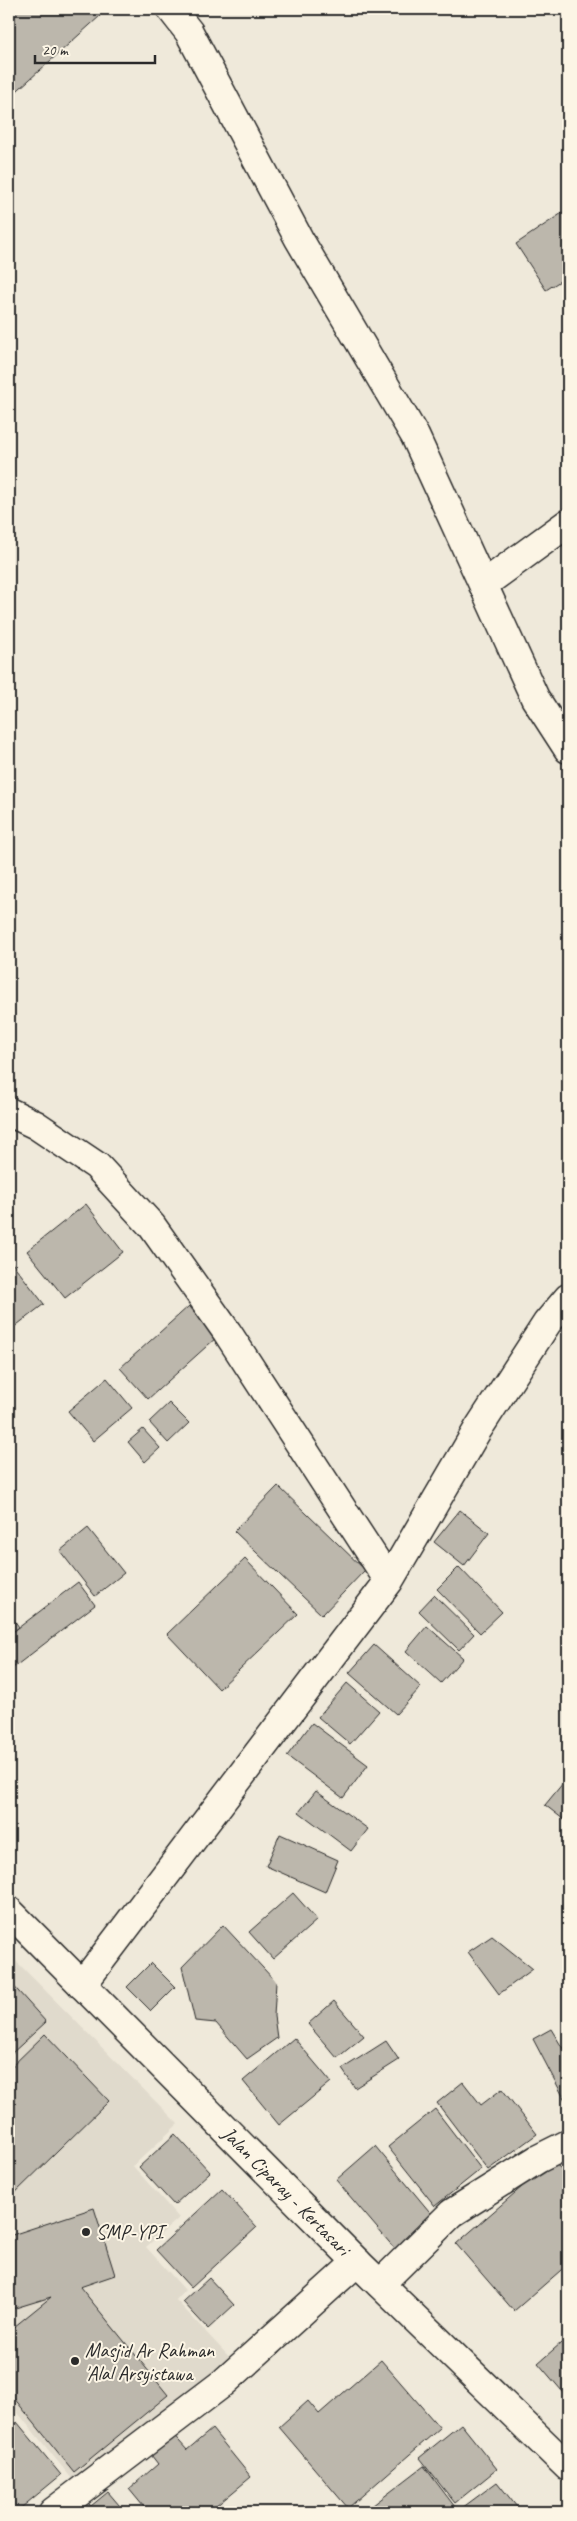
<svg xmlns="http://www.w3.org/2000/svg" width="577" height="2521" font-family="Caveat,sans-serif">
  <style>
    .built { fill: #e0dacc }
    .building { fill: #bcb7ac; stroke: #2b2b2b }
    .lines { fill: none; stroke-linecap: round; stroke-linejoin: round }
    .minor-casing { stroke: #2b2b2b; stroke-width: 31 }
    .major-casing { stroke: #2b2b2b; stroke-width: 31 }
    .minor { stroke: #fcf5e5; stroke-width: 28 }
    .major { stroke: #fcf5e5; stroke-width: 28 }
    .poi-dot { fill: #2b2b2b; stroke: #fcf5e5; stroke-width: 2 }
    .labels { text-anchor: middle; dominant-baseline: central; stroke-width: 4; stroke-linejoin: round; paint-order: stroke }
    .street-label { font-size: 20px; fill: #2b2b2b; stroke: #fcf5e5 }
    .poi-label { font-size: 20px; fill: #2b2b2b; stroke: #fcf5e5; text-anchor: start }
  </style>
  <rect width="100%" height="100%" fill="#efe9da"/>
  <filter id="ink" filterUnits="userSpaceOnUse"><feTurbulence type="fractalNoise" baseFrequency=".02" numOctaves="2"/><feDisplacementMap in="SourceGraphic" scale="10" xChannelSelector="R" yChannelSelector="G"/><feConvolveMatrix kernelMatrix="1 2 1 2 8 2 1 2 1" color-interpolation-filters="sRGB"/></filter>
  <g filter="url(#ink)">
    <path class="built" d="M9,1954L178,2124L133,2166L179,2218L146,2247L185,2290L176,2300L233,2361L77,2485L9,2402Z"/>
    <path class="building" d="M9,9H93L100,16L9,98Z
      M568,209V276L546,290L516,244Z
      M86,1204L123,1252L65,1298L27,1251Z
      M9,1259L44,1304L9,1331Z
      M189,1306L217,1337L148,1399L120,1368Z
      M107,1378L132,1408L93,1441L68,1411Z
      M169,1403L189,1423L168,1443L149,1422Z
      M143,1429L160,1448L145,1462L128,1442Z
      M278,1486L365,1570L322,1615L234,1531Z
      M460,1510L489,1533L464,1566L434,1542Z
      M88,1528L124,1573L95,1596L60,1551Z
      M245,1559L298,1614L219,1689L167,1634Z
      M459,1567L502,1612L480,1633L437,1589Z
      M78,1582L95,1605L9,1671V1635Z
      M434,1595L474,1634L459,1650L419,1611Z
      M9,1613L19,1627L9,1635Z
      M427,1626L463,1658L441,1683L406,1651Z
      M374,1645L421,1687L396,1714L349,1673Z
      M347,1683L379,1711L350,1744L318,1717Z
      M312,1723L368,1765L343,1798L287,1756Z
      M568,1777V1823L545,1805Z
      M316,1791L368,1829L351,1851L299,1812Z
      M280,1834L338,1860L325,1892L266,1866Z
      M293,1893L317,1920L273,1959L249,1932Z
      M223,1925L276,1982L274,2016L277,2038L247,2059L216,2023L195,2021L182,1967Z
      M492,1936L533,1969L499,1994L468,1952Z
      M151,1963L175,1987L151,2011L127,1987Z
      M9,1981L46,2022L11,2054L9,2051Z
      M334,2001L364,2036L337,2058L308,2024Z
      M551,2029L568,2057V2099L565,2100L533,2039Z
      M45,2034L109,2101L9,2199V2069Z
      M294,2038L331,2082L279,2125L243,2081Z
      M386,2041L399,2060L355,2088L342,2069Z
      M463,2082L481,2105L502,2089L537,2134L488,2170L437,2103Z
      M435,2109L481,2169L435,2206L388,2147Z
      M175,2134L210,2172L174,2205L139,2167Z
      M375,2146L434,2217L395,2249L336,2180Z
      M553,2160L568,2178V2264L514,2311L456,2244Z
      M222,2189L257,2227L191,2288L156,2250Z
      M94,2208L115,2275L80,2287L168,2395L74,2472L9,2392V2331L51,2297L9,2310V2236Z
      M209,2278L234,2305L208,2329L183,2302Z
      M568,2337V2398L538,2363Z
      M381,2360L440,2428L348,2508L279,2427L308,2401L319,2414Z
      M17,2422L61,2475L16,2512H9V2429Z
      M461,2424L497,2469L455,2503L419,2458Z
      M212,2429L251,2477L209,2512H148L129,2489L158,2464L148,2451L171,2432L187,2450Z
      M424,2466L458,2511L497,2482L521,2512H364Z
      M108,2492L125,2512H68L84,2499L91,2506Z"/>
    <g class="lines">
      <g class="minor-casing">
        <path id="minor" d="M171,9L189,32L299,239L415,436L535,698L568,749
          M483,585L568,523
          M9,1112L36,1125L97,1166L152,1226L227,1332L389,1581
          M82,1985L389,1581L478,1429L547,1323L568,1298
          M380,2284L452,2213L538,2159L568,2144
          M53,2512L223,2383L357,2262"/>
      </g>
      <g class="major-casing">
        <g id="major">
          <path id="s1" d="M9,1911L357,2262L568,2467"/>
        </g>
      </g>
      <use href="#minor" class="minor"/>
      <use href="#major" class="major"/>
    </g>
  </g>
  <g class="poi-dot">
    <circle cx="86" cy="2232" r="5"/>
    <circle cx="75" cy="2361" r="5"/>
  </g>
  <g class="labels">
    <g class="street-label">
      <text stroke="none"><textPath href="#s1" startOffset="394">Jalan Ciparay - Kertasari</textPath></text>
    </g>
    <g class="poi-label">
      <text x="96" y="2232">SMP-YPI</text>
      <text x="85" y="2350">Masjid Ar Rahman<tspan x="85" dy="23">'Alal Arsyistawa</tspan></text>
    </g>
  </g>
  <rect width="577" height="2521" fill="none" stroke="#fcf5e5" stroke-width="30"/>
  <rect x="15" y="15" width="547" height="2491" fill="none" stroke="#2b2b2b" stroke-width="2" filter="url(#ink)"/>
  <path d="M35 55v8h120v-8" fill="none" stroke="#2b2b2b" stroke-width="2.5"/>
  <text x="42" y="55" font-size="15" fill="#2b2b2b" stroke="#fcf5e5" stroke-width="4" paint-order="stroke">20 m</text>
</svg>
